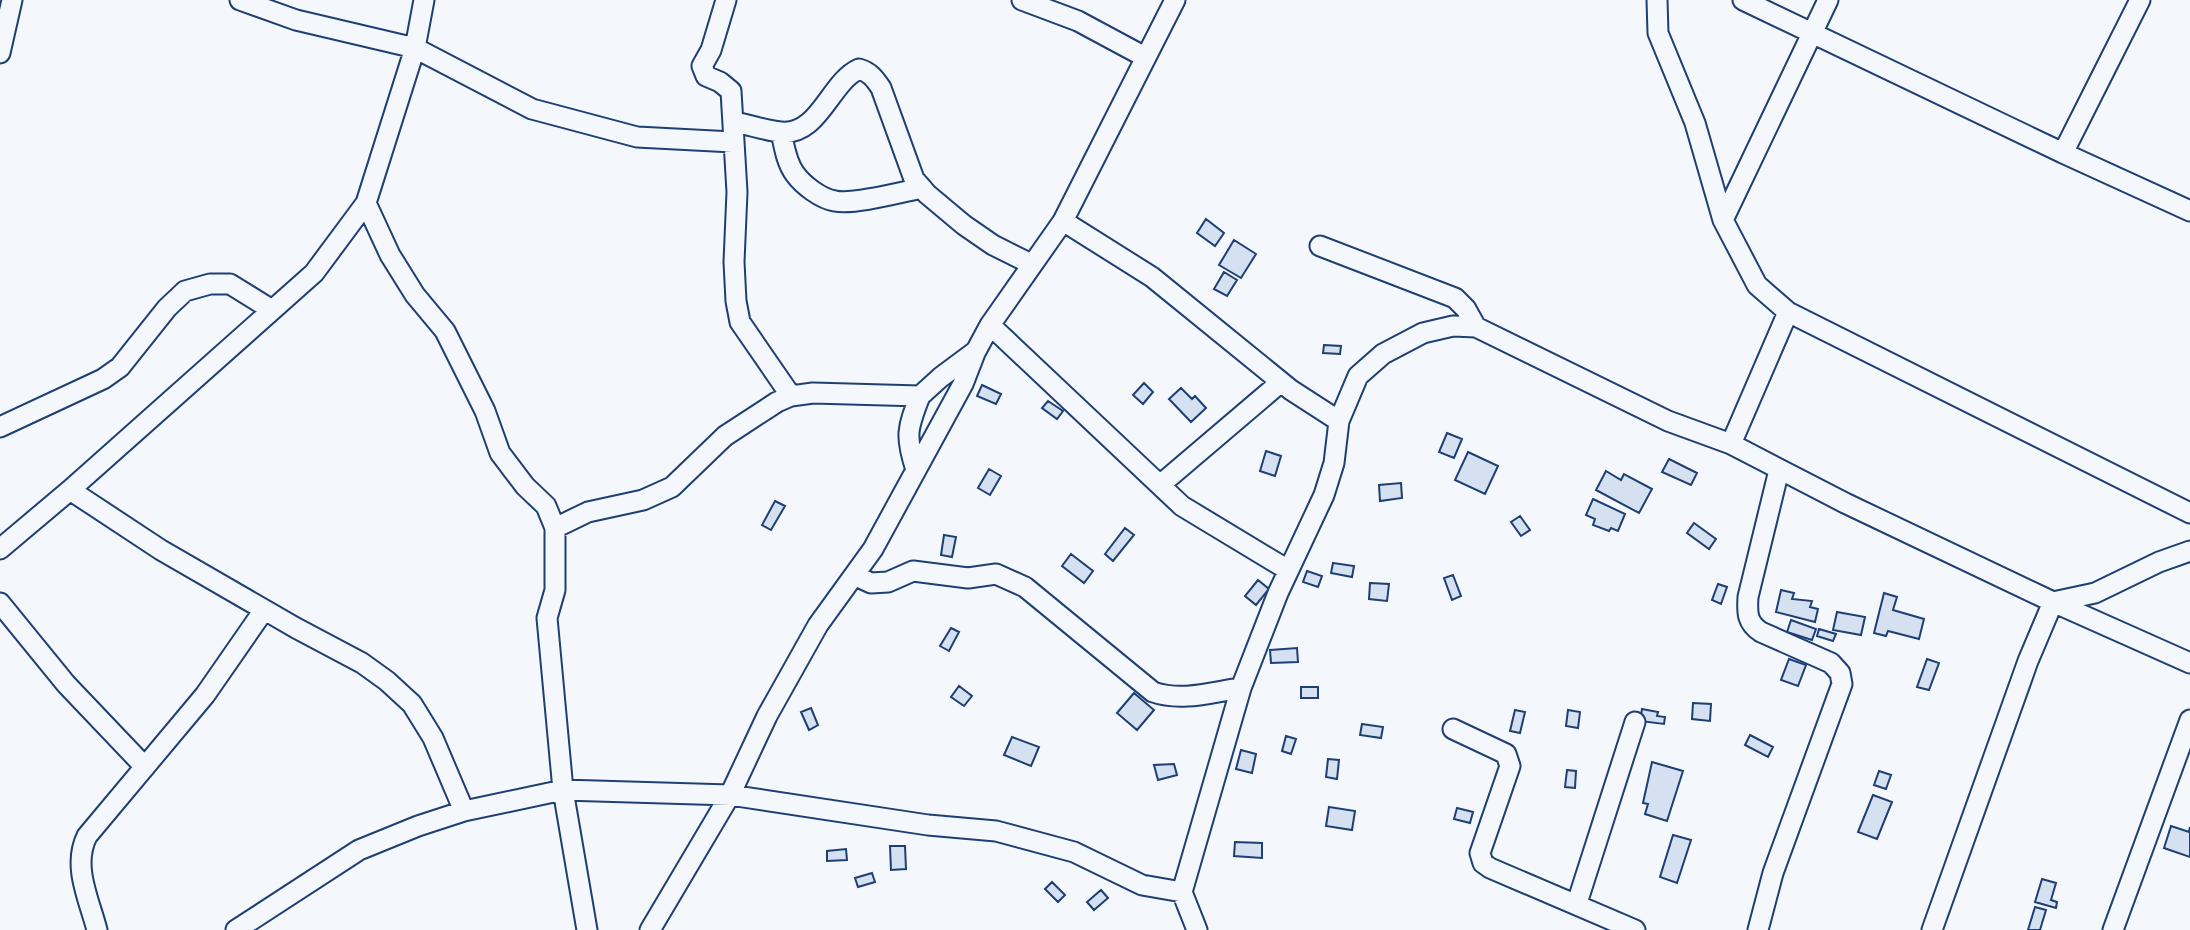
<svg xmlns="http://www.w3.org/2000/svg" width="2190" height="930" font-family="Barlow,sans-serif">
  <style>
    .building { fill: #d5e0f0; stroke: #1d3f73; stroke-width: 2 }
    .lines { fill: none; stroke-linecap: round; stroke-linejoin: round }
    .minor-casing { stroke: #1d3f73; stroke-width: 23 }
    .minor { stroke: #f4f7fb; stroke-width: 19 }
  </style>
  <rect width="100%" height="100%" fill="#f4f7fb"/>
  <path class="building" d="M1206,219L1224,233L1215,246L1197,233Z
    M1234,240L1256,254L1241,278L1219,265Z
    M1224,272L1237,280L1227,296L1214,289Z
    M1324,345L1341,346L1340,354L1323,353Z
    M1144,383L1153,392L1143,404L1133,395Z
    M982,385L1001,394L996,404L977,396Z
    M1181,388L1192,399L1195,396L1206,408L1191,422L1169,399Z
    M1048,401L1063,411L1057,419L1042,408Z
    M1447,433L1462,439L1454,458L1439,452Z
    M1266,451L1281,456L1275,476L1260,471Z
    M1468,452L1498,466L1485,494L1455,480Z
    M1669,459L1697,473L1691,485L1662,472Z
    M989,469L1001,476L990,495L978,488Z
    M1606,471L1621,480L1624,474L1652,489L1639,513L1596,490Z
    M1401,483L1402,498L1380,501L1379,485Z
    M1593,499L1625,514L1618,531L1611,528L1609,531L1593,525L1595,519L1586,515Z
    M775,501L785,506L771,530L762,525Z
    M1520,516L1530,530L1521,536L1511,522Z
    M1694,523L1716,539L1709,549L1687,533Z
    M1125,528L1134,535L1113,561L1105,554Z
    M944,535L956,537L952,557L941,555Z
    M1071,554L1093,571L1084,583L1062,566Z
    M1333,563L1354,566L1352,577L1331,573Z
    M1307,571L1322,576L1318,587L1303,582Z
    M1453,575L1461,596L1452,600L1444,578Z
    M1258,580L1269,589L1256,605L1245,596Z
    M1370,583L1389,584L1387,601L1369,599Z
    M1718,584L1727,587L1721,604L1712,600Z
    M1781,590L1794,593L1792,599L1812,601L1810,607L1818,609L1815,622L1776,612Z
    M1884,593L1897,597L1893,610L1924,619L1919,639L1888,631L1886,636L1874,633Z
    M1837,612L1865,617L1861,635L1833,630Z
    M1791,620L1816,629L1812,640L1787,632Z
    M951,628L959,632L949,651L940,646Z
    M1819,629L1836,634L1833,641L1817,636Z
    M1297,648L1298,662L1271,663L1270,650Z
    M1789,659L1806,665L1798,686L1781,680Z
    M1927,659L1939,663L1929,690L1917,687Z
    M959,686L972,696L964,706L951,697Z
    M1301,687H1318V698H1301Z
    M1134,693L1154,710L1137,730L1117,713Z
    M1693,703L1711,704L1710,721L1692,719Z
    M811,708L818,725L809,730L801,712Z
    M1642,709L1658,712L1657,716L1665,717L1664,724L1640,721Z
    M1515,710L1525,712L1520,733L1510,731Z
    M1568,710L1580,712L1578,728L1566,726Z
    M1362,724L1383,727L1381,738L1360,735Z
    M1750,735L1773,747L1768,757L1745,745Z
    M1286,736L1296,739L1291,754L1282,751Z
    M1012,737L1039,747L1031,766L1004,755Z
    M1241,750L1256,754L1252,773L1236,769Z
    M1328,759L1339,760L1337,779L1326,777Z
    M1652,762L1683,771L1667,821L1645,814L1648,804L1643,803Z
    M1174,764L1177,775L1158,780L1154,765Z
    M1567,770L1576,771L1575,788L1565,787Z
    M1879,771L1891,775L1886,789L1874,785Z
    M1873,795L1892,802L1877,839L1858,832Z
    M1329,807L1355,811L1352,830L1326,826Z
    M1457,808L1473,812L1470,823L1454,819Z
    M2171,826L2189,832L2190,827V857L2164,848Z
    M1673,835L1691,840L1677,883L1660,877Z
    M1235,842L1262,843V858L1234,856Z
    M890,846H905L906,869L891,870Z
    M846,849L847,860L827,861V851Z
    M872,873L875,882L858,887L855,878Z
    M2042,879L2056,883L2051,900L2057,902L2056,908L2035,902Z
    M1052,882L1065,895L1058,902L1045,889Z
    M1101,890L1108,898L1094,910L1087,902Z
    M2035,907L2046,910L2040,930H2028Z"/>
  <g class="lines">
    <g class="minor-casing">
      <path id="minor" d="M240,0L296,20L415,48L532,109L637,137L733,142
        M726,0L711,50L702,66L706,76L720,82L731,91L737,192L734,262L736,301L740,322L791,396
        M1022,0L1078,21L1145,57
        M1657,0L1658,33L1695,123L1723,220L1757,285L1788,312
        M1743,0L2063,153
        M2140,0L2063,153L2190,211
        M0,53L12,0
        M733,122C748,124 766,131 781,132C819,136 830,82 859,69C870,72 875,79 881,88L914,179L927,194L964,225L993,245L1031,264
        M781,132C784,145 786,162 795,174C803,185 821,199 835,201C854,205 902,192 922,188
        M366,203L390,255L415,295L445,331L485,411L500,453L525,486L546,506L555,528V590L547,618L563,790L587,930
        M1723,220L1828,0
        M1063,221L1152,277L1291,390L1339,421
        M1320,246L1455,298L1466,309L1476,327
        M990,325L1182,506L1288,570
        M0,427L103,379L120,367L167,308L185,291L210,284H230L272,310
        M1731,444L1788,312L2190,513
        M916,470C905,436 907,429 920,396
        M1160,485L1281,382
        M70,490L161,550L296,628L362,663L387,681L412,704L433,738L464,811
        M555,528L588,512L643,500L672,487L725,436L777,402L791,396L813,393L920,396L941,377L976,351L990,325L1063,221L1175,0
        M0,549L70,490L314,273L366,203L415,48L424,0
        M856,576L871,583L888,582L913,571L968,578L996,574L1025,587L1153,692C1182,702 1212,692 1241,688
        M0,603L66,684L145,767
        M1453,729L1506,754L1510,766L1480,853L1483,863L1490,868L1635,930
        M1577,903L1635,722
        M97,930C89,899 72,866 87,836L205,695L264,610
        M236,930L359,850L418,826L464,811L563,790L730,795L928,825L996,831L1074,852L1142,885L1182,892
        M650,930L730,795L767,716L818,625L873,549L963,384L975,353
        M1197,930L1182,892L1241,688L1278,593L1324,495L1334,463L1339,421L1358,376L1383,354L1423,333L1453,326L1476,327L1668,421L1731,444L1845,503L2053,602L2190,663
        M1758,930L1773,873L1842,684L1840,673L1831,663L1761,632C1747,623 1747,613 1748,597L1779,470
        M1932,930L2028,661L2053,602L2095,593L2159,562L2190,551
        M2113,930L2190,720"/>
    </g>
    <use href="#minor" class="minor"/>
  </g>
</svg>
